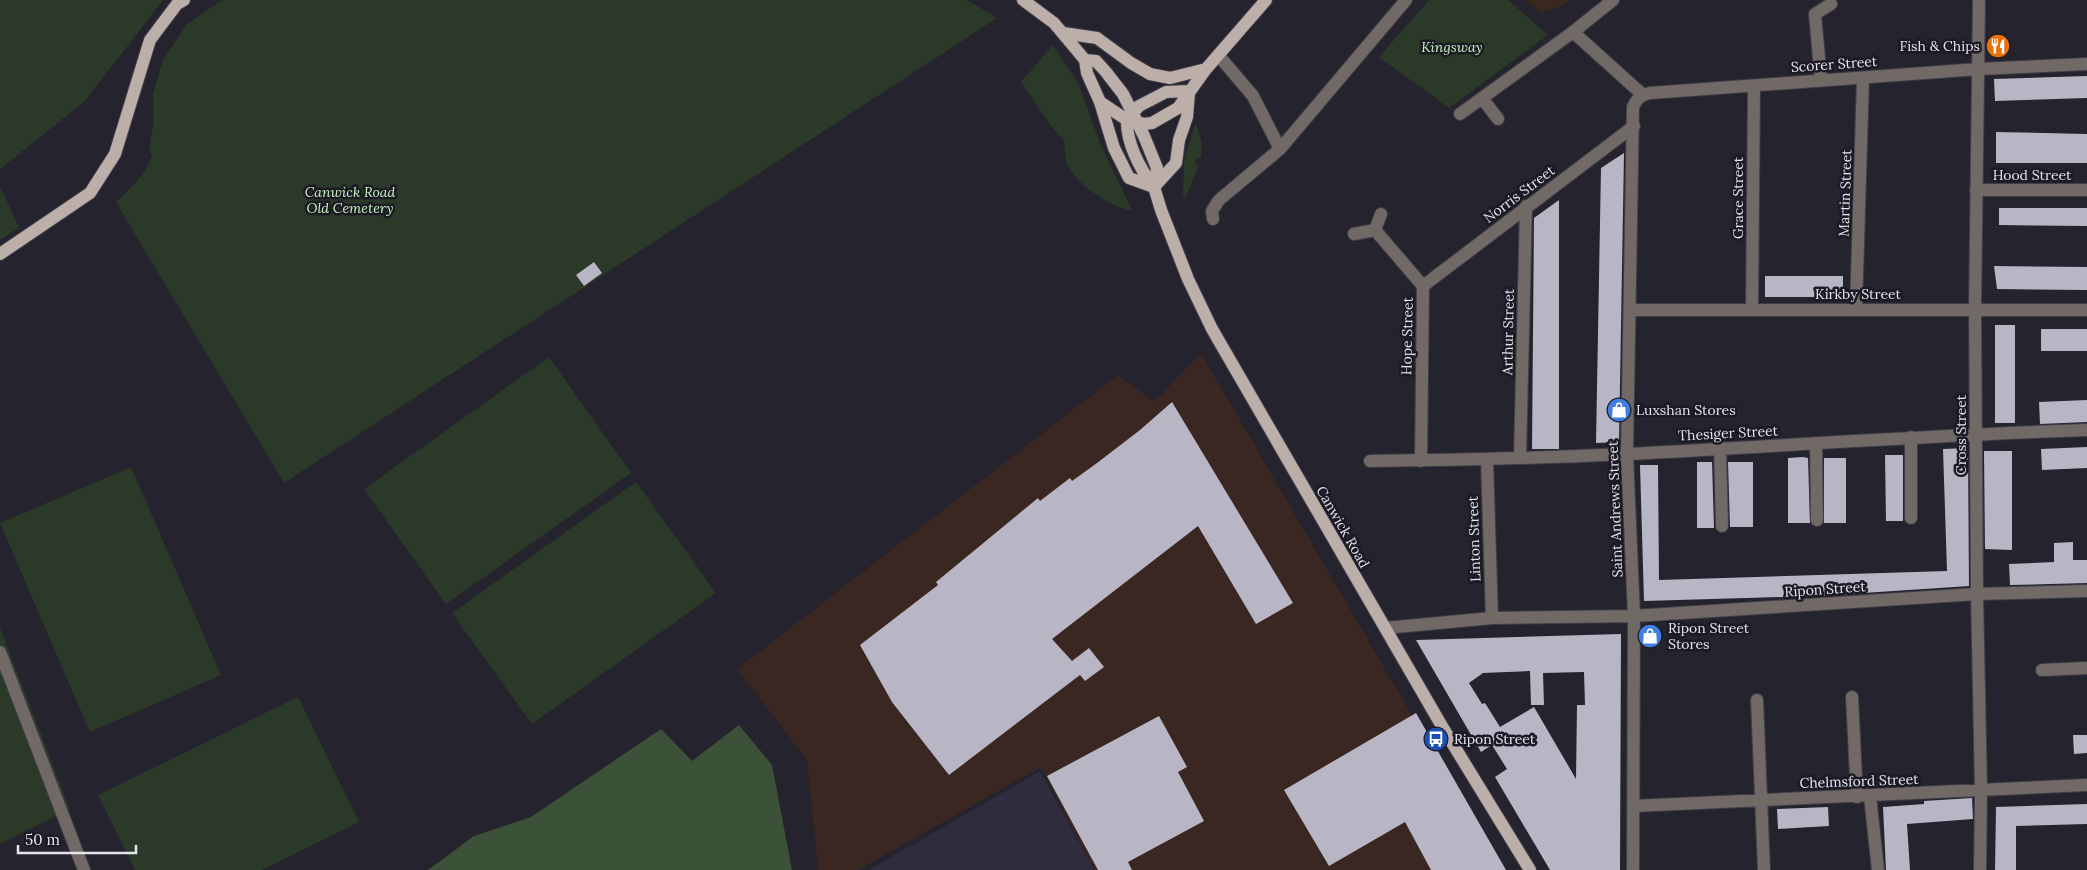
<svg xmlns="http://www.w3.org/2000/svg" width="2087" height="870" font-family="Lora,serif">
  <style>
    .built { fill: #2e2c3d }
    .industrial { fill: #3a2721 }
    .education { fill: #38281e }
    .green { fill: #2b3a28 }
    .forest { fill: #3c5238 }
    .building { fill: #b8b6c5; fill-rule: evenodd }
    .lines { fill: none; stroke-linecap: round; stroke-linejoin: round }
    .minor-casing { stroke: #403e49; stroke-width: 14 }
    .major-casing { stroke: #403e49; stroke-width: 14 }
    .minor { stroke: #706966; stroke-width: 12 }
    .major { stroke: #bcaea8; stroke-width: 12 }
    .labels { text-anchor: middle; dominant-baseline: central; stroke-width: 5; stroke-linejoin: round; paint-order: stroke }
    .poi-label { font-size: 14px; fill: #e6e5ed; stroke: #1b1a25; text-anchor: start }
    .park-label { font-size: 14px; font-style: italic; fill: #c8f2c0; stroke: #1b1a25 }
    .street-label { font-size: 14px; fill: #e6e5ed; stroke: #1b1a25 }
  </style>
  <rect width="100%" height="100%" fill="#25232e"/>
  <path class="built" d="M1040,771L1094,870H869Z"/>
  <path class="industrial" d="M1201,353L1502,870H1094L1041,767L858,870H818L807,760L737,669L1118,375L1154,402Z"/>
  <path class="education" d="M1526,0H1570L1561,6L1541,13Z"/>
  <path class="green" d="M0,0H163L85,101L0,169Z
    M222,0H967L997,18L284,483L116,202C129,190 147,173 152,155L149,150L153,127V94L163,60L186,25Z
    M1429,0H1508L1548,35L1449,108L1379,57Z
    M1053,45L1078,83L1100,143L1132,210C1112,209 1075,183 1067,164C1064,157 1067,145 1062,138C1059,134 1055,131 1052,127C1041,112 1031,97 1021,82Z
    M1195,124L1197,125L1202,145L1201,158H1196L1195,164L1199,165L1186,196L1183,197L1184,161Z
    M0,186L19,228L0,240Z
    M549,357L631,473L446,604L364,489Z
    M131,467L221,675L90,732L0,523Z
    M636,482L716,593L532,724L452,613Z
    M0,628L70,809L0,844Z
    M298,697L359,822L262,870H135L98,795Z"/>
  <path class="forest" d="M739,725L772,765L792,870H428L474,836L531,817L661,729L692,761Z"/>
  <path class="building" d="M2087,76V98L1995,101L1994,79Z
    M1996,132L2087,134V163H1996Z
    M1624,153L1619,442L1596,443L1601,168Z
    M1559,200V449H1532L1534,218Z
    M1999,208H2087V226L1999,225Z
    M594,262L602,273L584,286L576,275Z
    M1994,266L2087,267V290L1997,289Z
    M1765,276H1843V297H1765Z
    M1995,325H2015V423H1995Z
    M2041,329H2087V351H2041Z
    M2087,400V422L2040,424L2039,402Z
    M1172,402L1293,603L1256,624L1198,526L1052,639L1072,661L1089,648L1104,667L1085,681L1080,675L949,775L892,702L860,645L938,585L936,582L1038,498L1040,501L1070,478L1072,481L1097,463L1140,430Z
    M2087,447V468L2042,470L2041,449Z
    M1968,448L1969,586L1818,596L1644,601L1640,465H1658L1659,580L1947,571L1943,449Z
    M1984,451H2012V550L1985,549Z
    M1885,455H1903V521H1886Z
    M1803,457L1808,458L1810,523H1788V458Z
    M1824,458H1846V523H1824Z
    M1697,462H1712L1714,528H1697Z
    M1728,462H1753V527H1730Z
    M2073,542V560H2087V583L2010,585L2009,564L2054,562V543Z
    M1621,634L1620,870H1550L1495,777L1507,769L1492,745L1481,752L1416,640ZM1530,671L1531,705H1544L1543,673L1584,672L1585,705H1577L1576,779L1534,707L1500,727L1485,703L1482,704L1469,683L1483,673Z
    M1416,713L1506,870H1431L1405,822L1329,866L1284,790Z
    M1159,716L1187,767L1178,772L1204,821L1128,862L1132,870H1098L1047,776Z
    M2073,735H2087V753L2074,754Z
    M1972,798L1973,819L1907,824L1910,870H1886L1883,807L1924,804V801Z
    M2087,804V824L2016,826V870H1995L1996,807Z
    M1828,807L1829,826L1778,829L1777,809Z"/>
  <g class="lines">
    <g class="minor-casing">
      <path id="minor" d="M1979,0L1975,309L1977,594L1981,790L1980,870
        M1573,32L1643,95
        M1219,56L1253,96L1280,149
        M1821,80L1815,14L1831,4
        M1482,98L1498,119
        M1460,114L1573,32L1613,0
        M1976,190H2087
        M1381,214L1375,230L1423,286L1421,461
        M1213,219L1212,211L1219,200L1280,149L1406,0
        M1354,234L1375,230
        M1423,286L1634,126
        M1856,309L1863,78
        M1630,310H2087
        M1752,310L1754,86
        M1816,443L1817,520
        M1720,448L1722,526
        M1520,458L1526,206
        M1487,460L1492,618
        M1370,461C1456,460 1542,458 1627,454C1780,446 1933,435 2087,430
        M1911,518V437
        M1385,628L1492,618L1634,616L1977,594L2087,591
        M0,652L84,870
        M2042,670L2087,668
        M1852,697L1857,797
        M1757,700L1764,870
        M1870,796L1878,870
        M1633,806L2087,785
        M1633,870L1634,616L1627,454L1633,107C1637,98 1641,95 1650,93L1979,69L2087,64"/>
    </g>
    <g class="major-casing">
      <path id="major" d="M1023,0L1054,23L1085,60L1087,73L1100,102L1114,148L1129,178L1154,187
        M1063,33L1097,38L1131,63L1150,74L1170,78L1206,69
        M1085,60L1096,61L1106,72L1123,94L1144,136L1157,168L1154,187L1161,210L1188,279L1212,329L1443,728L1530,870
        M1100,102L1124,118L1144,124L1152,123L1178,108L1206,69L1266,0
        M1153,186C1140,169 1126,142 1127,120L1139,106L1166,92L1189,91
        M1154,187L1176,163L1179,140L1187,117L1189,93
        M0,254L90,193L115,154L150,40L177,4L184,0"/>
    </g>
    <use href="#minor" class="minor"/>
    <use href="#major" class="major"/>
  </g>
  <defs>
    <g id="restaurant-disc" transform="scale(1.25)"><circle r="9.5" fill="#e8710a" stroke="#1b1a25"/><path d="M-5-6h1v4h1v-4h1v4h1v-4h1v5L-1.5 .5V6h-2V.5L-5-1ZM5-6V6H3V1.5H1.5Q1.5-4 5-6Z" fill="#fff"/></g>
    <g id="shop-disc" transform="scale(1.25)"><circle r="9.5" fill="#3f7fe0" stroke="#1b1a25"/><path d="M-5-2.5h2.3a2.7 3.5 0 0 1 5.4 0H5L5.5 6h-11ZM-1.5-2.5h3a1.5 2.3 0 0 0-3 0Z" fill="#fff"/></g>
    <g id="bus-disc" transform="scale(1.25)"><circle r="9.5" fill="#1a4fb4" stroke="#1b1a25"/><path d="M-5-6H5V4H4V6H2V4H-2V6H-4V4H-5ZM-3.5-4V0h7V-4ZM-3.5 1.2v1.5H-2V1.2ZM2 1.2v1.5H3.5V1.2Z" fill="#fff"/></g>
  </defs>
  <g fill-rule="evenodd">
    <use href="#restaurant-disc" x="1998" y="46"/>
    <use href="#shop-disc" x="1619" y="410"/>
    <use href="#shop-disc" x="1650" y="636"/>
    <use href="#bus-disc" x="1436" y="739"/>
  </g>
  <g class="labels">
    <g class="poi-label">
      <text x="1980" y="46" text-anchor="end">Fish &amp; Chips</text>
      <text x="1636" y="410">Luxshan Stores</text>
      <text x="1668" y="628">Ripon Street<tspan x="1668" dy="16">Stores</tspan></text>
      <text x="1454" y="739">Ripon Street</text>
    </g>
    <g class="park-label">
      <text x="1452" y="47">Kingsway</text>
      <text x="350" y="192">Canwick Road<tspan x="350" dy="16">Old Cemetery</tspan></text>
    </g>
    <g class="street-label">
      <text transform="translate(1834 64) rotate(-4)">Scorer Street</text>
      <text x="2032" y="175">Hood Street</text>
      <text transform="translate(1845 193) rotate(-88)">Martin Street</text>
      <text transform="translate(1519 194) rotate(-37)">Norris Street</text>
      <text transform="translate(1738 198) rotate(-90)">Grace Street</text>
      <text x="1858" y="294">Kirkby Street</text>
      <text transform="translate(1508 332) rotate(-89)">Arthur Street</text>
      <text transform="translate(1407 336) rotate(-89)">Hope Street</text>
      <text transform="translate(1728 433) rotate(-3)">Thesiger Street</text>
      <text transform="translate(1961 435) rotate(-90)">Cross Street</text>
      <text transform="translate(1615 509) rotate(-92)">Saint Andrews Street</text>
      <text transform="translate(1343 527) rotate(60)">Canwick Road</text>
      <text transform="translate(1474 539) rotate(-92)">Linton Street</text>
      <text transform="translate(1825 589) rotate(-4)">Ripon Street</text>
      <text transform="translate(1859 781) rotate(-2)">Chelmsford Street</text>
    </g>
  </g>
  <path d="M18 845v8h118v-8" fill="none" stroke="#e6e5ed" stroke-width="2.5"/>
  <text x="25" y="845" font-size="15" fill="#e6e5ed" stroke="#1b1a25" stroke-width="4" paint-order="stroke">50 m</text>
</svg>
